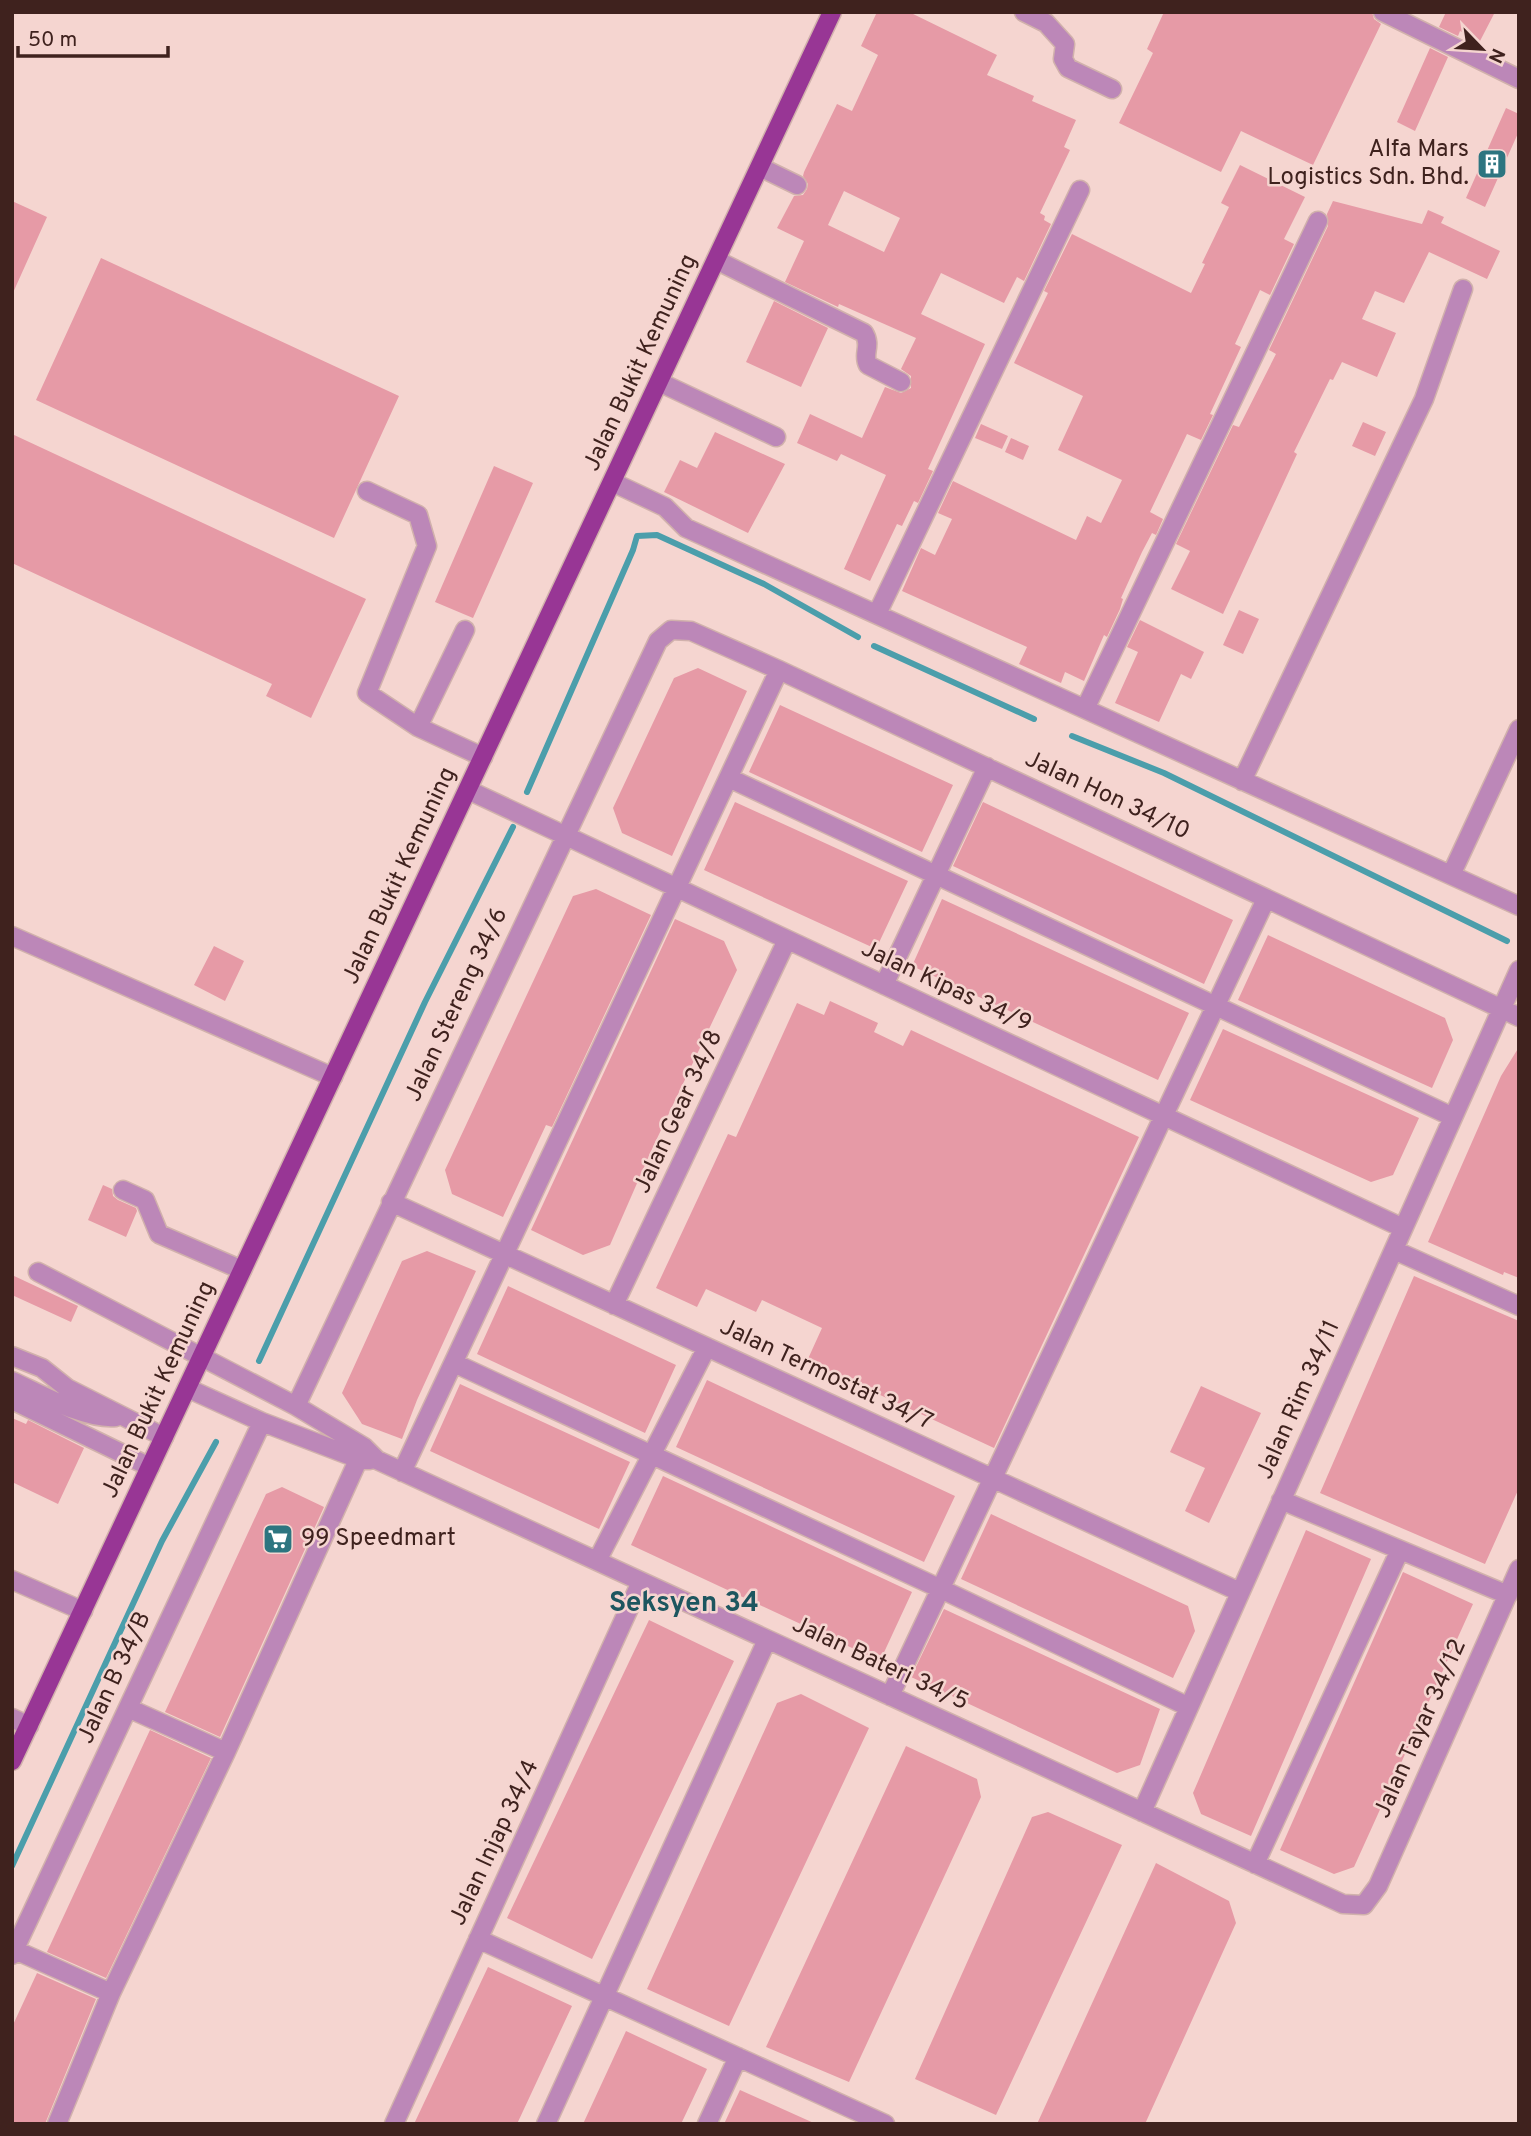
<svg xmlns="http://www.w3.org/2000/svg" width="1531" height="2136" font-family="Overpass,sans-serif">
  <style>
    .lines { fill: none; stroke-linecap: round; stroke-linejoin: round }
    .stream { stroke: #4b9eab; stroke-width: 6 }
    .building { fill: #e69aa6; fill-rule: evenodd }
    .minor-casing { stroke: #d1b1ac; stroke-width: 21 }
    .major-casing { stroke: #d1b1ac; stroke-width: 21 }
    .minor { stroke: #bc87b8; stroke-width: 18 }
    .major { stroke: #983695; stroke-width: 18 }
    .labels { text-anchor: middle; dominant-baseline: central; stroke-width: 5; stroke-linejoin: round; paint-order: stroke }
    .poi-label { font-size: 24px; fill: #3f221e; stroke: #f5d5d0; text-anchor: end }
    .street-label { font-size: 24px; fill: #3f221e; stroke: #f5d5d0 }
    .quarter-label { font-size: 28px; font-weight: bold; fill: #1d565f; stroke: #f5d5d0 }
  </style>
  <rect width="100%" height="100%" fill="#f5d5d0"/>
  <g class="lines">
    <path class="stream" d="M874,646L1034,719
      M1072,736L1164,773L1507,941
      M527,792L633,550L637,536L657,535L764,584L858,637
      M259,1361L425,1002L513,827
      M12,1866L162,1541L216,1442"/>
  </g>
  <path class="building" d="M877,12H909L997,55L987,75L1034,96L1032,101L1076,120L1064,147L1070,150L1040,213L1045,216L1044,220L1051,224L1024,281L1017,277L1004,303L941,273L921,314L985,344L928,469L933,471L918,503L914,501L902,526L897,524L870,581L844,569L886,475L841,454L837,461L797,443L810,414L862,438L885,387L901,393L911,388V376L901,369L916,338L839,304L838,307L785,282L804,241L777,228L794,196L803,195L807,189L808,184L803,176L804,172L837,104L852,111L878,55L861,46ZM844,191L900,218L884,252L828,225Z
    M1164,12H1372L1374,19L1381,24L1313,165L1241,131L1221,172L1119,123L1153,53L1147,49Z
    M1446,12H1495L1480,41L1460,31L1458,36L1439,27Z
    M1430,48L1448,57L1415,131L1397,122Z
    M1506,108L1519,114V131L1485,207L1466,198Z
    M1240,165L1305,197L1284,239L1294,244L1270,295L1260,290L1235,344L1241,347L1210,414L1213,415L1201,440L1187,434L1150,512L1163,519L1156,535L1152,533L1142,552L1121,598L1123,599L1120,609L1107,637L1104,635L1084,681L1065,672L1061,683L1019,664L1027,647L902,591L921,548L935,555L952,519L938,513L953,481L1076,540L1087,516L1101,523L1122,480L1058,450L1083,396L1014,363L1048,293L1044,291L1072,234L1191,293L1205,264L1202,263L1229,207L1221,203Z
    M12,201L47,217L12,295Z
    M1333,201L1422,224L1428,210L1444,217L1441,223L1500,251L1487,279L1429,252L1404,303L1375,291L1362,319L1396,333L1377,377L1342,362L1333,380L1330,379L1294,452L1297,454L1223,614L1171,589L1190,551L1176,544L1233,425L1239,427L1276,354L1269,350L1328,226L1327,214Z
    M101,258L399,396L334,538L36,400Z
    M774,301L828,328L801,387L746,362Z
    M1363,422L1386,432L1375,456L1352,446Z
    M981,424L1008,436L1002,449L975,438Z
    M715,432L785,464L748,533L664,492L680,460L697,468Z
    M12,434L366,599L311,718L266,696L272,684L12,563Z
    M1011,438L1029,446L1023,460L1005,452Z
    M494,466L533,483L473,618L435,602Z
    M1239,610L1259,619L1243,654L1223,645Z
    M1140,620L1204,652L1191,679L1181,674L1159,722L1115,703L1138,652L1127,647Z
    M698,668L747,691L672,856L622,833L613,808L674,678Z
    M780,705L953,785L922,852L749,772Z
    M735,802L908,881L876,949L704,870Z
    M983,802L1233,920L1204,984L953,866Z
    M596,889L651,915L552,1127L546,1125L503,1217L452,1194L445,1170L573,896Z
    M942,899L1189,1013L1158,1080L912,966Z
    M675,919L724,941L737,970L652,1149L610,1245L583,1255L531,1230Z
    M1268,935L1445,1018L1453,1040L1432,1088L1238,1000Z
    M214,946L244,961L225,1001L194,985Z
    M830,1001L878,1023L874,1032L903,1046L911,1030L1139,1137L994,1448L807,1361L822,1328L762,1300L756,1312L706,1289L697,1307L656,1288L728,1134L736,1137L797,1003L824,1015Z
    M1223,1029L1419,1118L1393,1175L1371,1182L1190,1100Z
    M1519,1047V1278L1504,1272L1503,1275L1428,1242L1501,1076Z
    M103,1185L112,1189L113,1196L118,1200L136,1208L137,1211L126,1237L88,1220Z
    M427,1251L476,1271L417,1400L402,1439L362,1424L342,1393L402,1261Z
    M12,1275L78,1306L71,1322L12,1295Z
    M1414,1276L1519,1321V1488L1485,1564L1320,1493Z
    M508,1286L676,1365L645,1433L477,1354Z
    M707,1380L955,1496L924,1562L676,1447Z
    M460,1384L630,1462L599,1529L430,1451Z
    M1201,1386L1261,1413L1209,1523L1185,1511L1205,1468L1170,1452Z
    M12,1418L26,1424L28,1420L84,1448L58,1504L12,1482Z
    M663,1476L912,1592L880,1661L631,1545Z
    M282,1487L324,1507L220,1737L165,1712L266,1494Z
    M991,1514L1188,1606L1195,1631L1173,1678L961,1579Z
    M1306,1530L1371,1559L1251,1836L1201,1814L1193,1793Z
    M1403,1572L1473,1604L1354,1867L1334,1874L1280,1850Z
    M944,1609L1160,1709L1140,1765L1117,1773L911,1677Z
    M649,1620L734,1661L592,1959L507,1918Z
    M801,1694L869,1728L729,2026L647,1989L777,1703Z
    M150,1730L211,1758L106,1978L47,1952Z
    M906,1746L977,1779L981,1797L849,2082L766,2047Z
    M1048,1812L1122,1845L996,2115L915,2079L1032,1817Z
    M1156,1863L1229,1901L1236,1923L1145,2124H1037Z
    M488,1967L572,2006L551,2051L517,2124H414Z
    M37,1973L96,1999L45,2124H12V2027Z
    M626,2031L707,2069L681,2124H583Z
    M740,2090L816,2124H724Z"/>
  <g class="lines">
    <g class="minor-casing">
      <path id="minor" d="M1024,12L1046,23L1065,44L1063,59L1068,68L1112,89
        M1383,12L1519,79
        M760,167L797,185
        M716,260L864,333C872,346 862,354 868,365L901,382
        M659,382L776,437
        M612,482L665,507L686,528L1519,906
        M367,491L418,515L427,546L367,693L418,727L483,757
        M877,614L1080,190
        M1085,709L1318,221
        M418,727L465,630
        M729,778C971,890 1211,1006 1453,1117
        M1242,781L1424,399L1463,289
        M468,790L1403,1228
        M1451,875L1519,729
        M12,936L333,1077
        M884,985L987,767
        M123,1190L145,1200L159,1234L242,1270
        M391,1202L1240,1592
        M1394,1250L1519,1306
        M38,1272L296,1406L364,1447L377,1460L1343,1904L1364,1905L1378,1886L1519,1569
        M614,1305L787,940
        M12,1356L42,1368L67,1388L164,1437
        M454,1363L941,1589L1189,1707
        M12,1381C41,1394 85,1420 116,1417
        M187,1388L262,1422L359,1459L370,1460
        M12,1400L150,1467
        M296,1406L658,641L671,630L691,631L779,670L1519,1017
        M402,1472L779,670
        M1281,1500L1508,1595
        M597,1561L707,1347
        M12,1580L83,1611
        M890,1696L1266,899
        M128,1708L226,1752
        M12,1718L29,1726
        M1142,1812L1519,970
        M1255,1864L1400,1550
        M478,1939L885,2124
        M15,1950L111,1993
        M12,1955L262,1422
        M57,2124L111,1993L226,1752L364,1447
        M394,2124L641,1582
        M546,2124L767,1640
        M707,2124L738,2057"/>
    </g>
    <g class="major-casing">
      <path id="major" d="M12,1761L832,12"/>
    </g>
    <use href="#minor" class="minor"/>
    <use href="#major" class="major"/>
  </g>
  <defs>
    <g id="building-square" transform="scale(1.575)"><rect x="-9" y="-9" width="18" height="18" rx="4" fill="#2d7580" stroke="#f5d5d0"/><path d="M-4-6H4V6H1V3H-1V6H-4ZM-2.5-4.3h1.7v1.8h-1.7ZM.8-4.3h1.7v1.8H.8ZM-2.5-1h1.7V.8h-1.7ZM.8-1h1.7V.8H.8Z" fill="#fff"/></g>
    <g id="supermarket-square" transform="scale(1.575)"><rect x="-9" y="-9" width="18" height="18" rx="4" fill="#2d7580" stroke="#f5d5d0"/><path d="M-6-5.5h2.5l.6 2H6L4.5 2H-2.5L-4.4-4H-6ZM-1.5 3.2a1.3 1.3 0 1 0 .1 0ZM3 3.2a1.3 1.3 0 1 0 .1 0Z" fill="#fff"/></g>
  </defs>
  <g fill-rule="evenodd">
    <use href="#building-square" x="1492" y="164"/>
    <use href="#supermarket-square" x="278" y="1539"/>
  </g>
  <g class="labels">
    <g class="poi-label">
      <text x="1469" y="150">Alfa Mars<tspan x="1469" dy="28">Logistics Sdn. Bhd.</tspan></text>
      <text x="301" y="1539" text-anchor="start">99 Speedmart</text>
    </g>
    <g class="street-label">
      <text transform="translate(641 363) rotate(-65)">Jalan Bukit Kemuning</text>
      <text transform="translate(1107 796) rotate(25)">Jalan Hon 34/10</text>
      <text transform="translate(400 876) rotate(-65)">Jalan Bukit Kemuning</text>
      <text transform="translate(946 987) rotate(25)">Jalan Kipas 34/9</text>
      <text transform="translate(457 1005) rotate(-65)">Jalan Stereng 34/6</text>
      <text transform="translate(679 1112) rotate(-65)">Jalan Gear 34/8</text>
      <text transform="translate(826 1375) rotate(25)">Jalan Termostat 34/7</text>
      <text transform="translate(159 1390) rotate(-65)">Jalan Bukit Kemuning</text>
      <text transform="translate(1299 1400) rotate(-66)">Jalan Rim 34/11</text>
      <text transform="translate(880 1664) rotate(25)">Jalan Bateri 34/5</text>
      <text transform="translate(115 1678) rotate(-65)">Jalan B 34/B</text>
      <text transform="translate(1421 1729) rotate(-66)">Jalan Tayar 34/12</text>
      <text transform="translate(495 1843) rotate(-65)">Jalan Injap 34/4</text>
    </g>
    <g class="quarter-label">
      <text x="684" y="1604">Seksyen 34</text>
    </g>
  </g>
  <rect width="1531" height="2136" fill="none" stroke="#3f221e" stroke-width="28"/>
  <g transform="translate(1482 49) rotate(115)" stroke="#f5d5d0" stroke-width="5" paint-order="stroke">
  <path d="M0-5L12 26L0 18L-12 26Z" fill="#3f221e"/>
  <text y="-10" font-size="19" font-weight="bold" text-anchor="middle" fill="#3f221e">N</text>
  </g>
  <path d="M18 46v10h150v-10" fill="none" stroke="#3f221e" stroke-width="3.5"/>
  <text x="28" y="46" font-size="21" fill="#3f221e" stroke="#f5d5d0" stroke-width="5" paint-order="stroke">50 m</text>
</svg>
